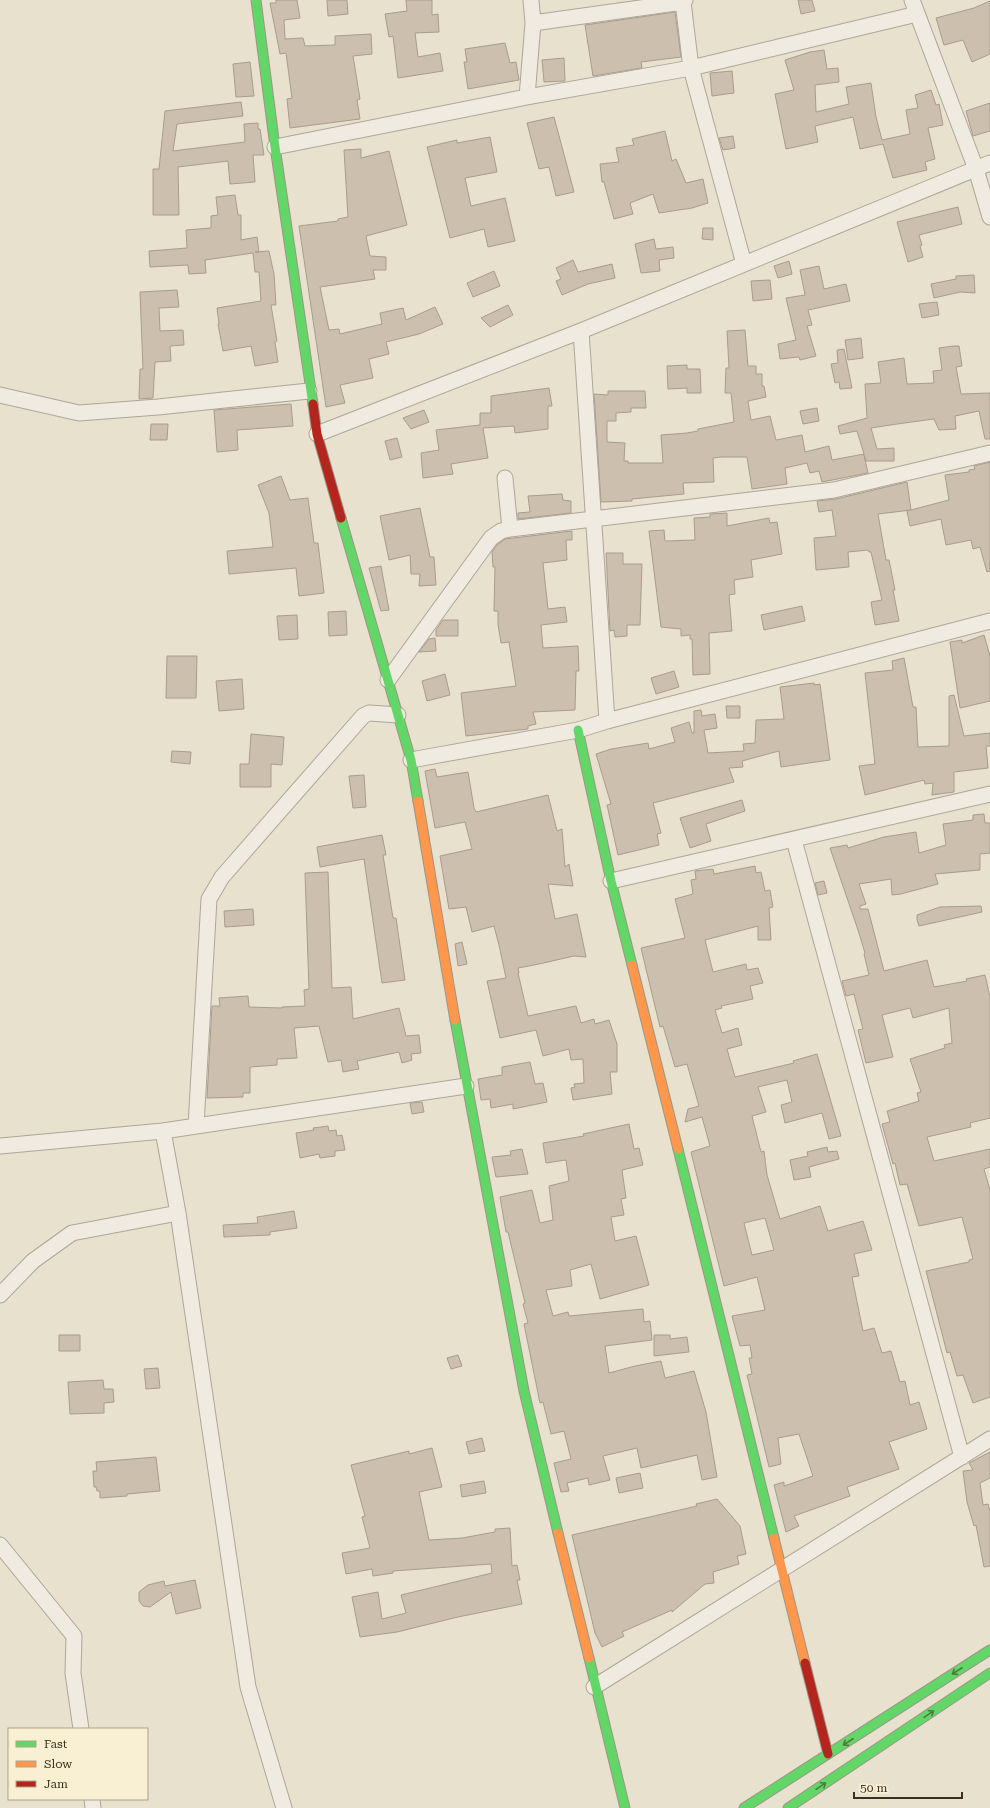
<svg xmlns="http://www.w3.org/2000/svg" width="990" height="1808" font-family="'Roboto Serif',serif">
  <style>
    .building { fill: #ccbfae; stroke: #a99c8d; fill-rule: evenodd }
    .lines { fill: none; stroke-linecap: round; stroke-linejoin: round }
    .street-casing { stroke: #ada697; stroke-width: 17 }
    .fast-casing { stroke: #9d9587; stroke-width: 11 }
    .slow-casing { stroke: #9d9587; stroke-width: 11 }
    .jam-casing { stroke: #9d9587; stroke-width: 11 }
    .street { stroke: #efebe1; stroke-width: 15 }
    .fast { stroke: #63d668; stroke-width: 9 }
    .slow { stroke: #ff974d; stroke-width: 9 }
    .jam { stroke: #b3261e; stroke-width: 9 }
    .oneway { stroke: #4f7a3f }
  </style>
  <rect width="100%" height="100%" fill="#e8e1ce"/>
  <path class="building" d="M276,0H297L300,18L284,20L285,39L303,38L305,46L335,45V36L371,34L372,54L353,56L360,99L357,100L360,119L290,128L287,99L292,98L286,53L280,54L270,3H276Z
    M327,0H347L348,14L328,16Z
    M406,0H432V15L438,14L439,32L415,33L418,57L440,53L443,71L398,78L393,36L389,37L385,14L407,11Z
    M798,0H812L815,11L801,14Z
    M990,1V54L972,62L963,40L944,45L936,18L974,8Z
    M675,12L681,57L641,62L642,68L593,76L585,25Z
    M505,43L510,63L516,62L519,80L468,89L464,62H467L465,49Z
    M824,50L827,69L838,68L839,82L815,85L816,112L849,104L846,87L871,83L876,117L882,140L910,134L906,110L918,108L915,95L931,90L936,105L939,104L943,125L928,128L935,159L925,162L927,170L893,178L883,144L860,149L853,117L815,126L818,142L786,149L775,94L794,90L785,60L810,52Z
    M564,58L565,81L544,82L542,60Z
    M250,62L254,96L236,97L233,64Z
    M732,71L734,93L712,96L710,73Z
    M241,102L243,116L177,124L173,151L245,142L244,124L258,123V129H260L264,155H253L255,182L230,184L228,161L178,167L179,215H153V169H159L165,111Z
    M990,103V131L973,136L966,111Z
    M554,117L574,192L556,196L549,167L539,169L527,123Z
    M665,131L672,161L676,159L686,183L703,179L708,203L692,208L659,213L653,194L630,203L633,214L614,219L604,182H602L600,164L619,162L616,148L634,145L632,139Z
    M733,136L735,148L723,150L719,138Z
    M490,137L497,172L465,178L471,206L505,198L515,241L488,247L484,229L450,238L427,147L457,140V143Z
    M361,149V158L389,151L407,225L366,236L370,256L386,257V270H373L375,279L320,287L329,330L339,329L340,334L382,324L380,313L403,308L406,320L435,307L443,324L419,334L386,342L389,354L369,359L373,378L340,385L345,403L326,407L299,226L338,221V219L348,217L344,150Z
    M235,195L238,215H241V240L257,237L259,252H255L269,251L274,274L276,305H271L277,341L275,342L278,362L255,366L251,346L223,351L218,324H219L217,308L261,301L259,272H255L253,253L205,260L206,273L189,274L188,265L150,267L149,251L187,248L186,230L211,228V216L218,215L216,197Z
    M958,207L962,224L919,235L922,245L920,246L923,257L908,262L897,222Z
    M703,228H713V240L702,239Z
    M654,239L656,249L673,247L674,258L659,260L660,271L641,273L635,244Z
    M573,260L578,272L612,264L615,278L588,284L562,295L556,281L561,279L556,268Z
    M789,261L792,274L778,278L774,266Z
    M819,266L824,289L846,284L850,301L808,310L812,325L807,326L816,356L800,360L799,357L780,359L778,344L796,340L786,298L805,295L800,270Z
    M494,271L500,286L473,297L467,283Z
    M974,275L975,293L960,292L934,298L931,284L956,279V276Z
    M770,280L772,299L753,301L751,281Z
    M177,290L179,307L159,308L160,331L183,330L184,345L170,346L171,361L155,362L153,398L139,399L140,369H143L140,292Z
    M937,302L939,315L922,318L919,304Z
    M508,305L513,315L490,327L481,318Z
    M745,330L748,366H756V374H762V386H764L766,397L748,401L751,420L770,416L776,440L802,435L805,452L829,446L832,460L864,454L857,431L840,434L838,426L867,418L865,384L881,383L878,362L904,358L907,384L934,383L933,371L942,370L939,348L954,346H959L962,366L956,367L961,394L990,393V439H985L979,411L955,416L956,429L939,430L934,419L897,424L871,428L877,449L894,448V461H866L864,455L868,473L822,482L819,471L810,473L807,463L785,468L787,484L752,489L747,457H722L713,458L714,482L683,483L684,494L632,499V501L601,502L594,394L608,395V391H645L646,408H631V412L616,413V421H607V442L625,443L624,461H628V463H663L661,435L687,433L698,431V429L734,422L731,393H725L726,368H729L727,331Z
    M861,338L863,358L848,360L845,340Z
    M844,349L852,388L840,389L839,382L835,383L831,364L838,363L837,350Z
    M687,365V369H700L701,393H687V388L668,389L667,366Z
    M549,388L552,406H548V429L515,433L514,426L483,428L488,458L451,464L453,474L423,478L421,453L439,450L436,430L480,425V413H491V396Z
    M291,404L293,426L237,430L238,450L217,452L214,410Z
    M817,408L819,421L803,424L800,411Z
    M424,410L429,422L411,429L403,418Z
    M151,424H168L167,440H150Z
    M397,438L402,457L390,460L385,441Z
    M990,462V571L987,572L980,547L973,549L971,540L946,545L941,519L910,526L907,511L949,500L945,475L969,472V470L975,469L974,466Z
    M281,476L290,500L308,498L314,543H318L324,593L299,596L296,568L229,574L227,551L273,547L269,513L258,485Z
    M907,482L911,510L878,514L886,560H889L895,590H893L899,621L875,625L871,602L882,600L871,552H869L868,550L848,552L849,567L816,570L814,538L836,536L832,510L819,512L817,501L836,499Z
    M562,494L563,500L571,501V513L518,519V513L530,512L528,496Z
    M420,508L430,557H434L436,585L419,586L420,574H411L410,555L389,560L380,516Z
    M727,513V526L769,518L770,523L777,522L782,554L751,560L753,577L734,580L735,594L729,595L732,631L709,633L710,674L693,675L692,639H690V635L681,636V629L661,627L649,531L664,530L665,541L695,540L694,518L710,517V514Z
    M572,531V540H566L567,560L543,563L548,609L565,607L567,622L541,625L543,648L578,646L579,671H576L575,710L533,712L536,724L528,726V729L466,736L461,693L516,686L509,642L501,643L498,624V611H494L495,567H493L492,552L497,545L505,539Z
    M606,553H623V564H642L640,625H627V636L615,637L614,630L610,631Z
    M381,566L389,610L381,611L369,568Z
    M802,606L805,621L764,630L761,615Z
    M346,611L347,635L329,636L328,612Z
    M297,615L298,639L279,640L277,616Z
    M443,620H458V636H436V630Z
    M984,635L990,656V701L960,708L950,642L962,640V643Z
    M435,638L436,651L419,652L429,639Z
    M167,656H197L196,698H166Z
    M904,658L913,707H916L918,747L949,746V696L954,695L964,736L990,733V746H986L988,768L954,772V792L932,795L933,783L925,784L924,780L865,795L859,766L875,764L865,673L893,670L892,661Z
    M674,671L679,687L656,694L651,678Z
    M445,674L450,695L427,701L422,681Z
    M242,679L244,709L219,711L216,681Z
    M814,683V685L820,684L830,760L781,767L779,751L742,761L743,767L729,768L734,782L653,803L661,833L657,834L659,845L618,855L607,805L611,804L596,754L611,749L648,743L649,749L675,742L671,728L689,722L692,733H694V711L701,710L702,716L715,714L717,728L704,730L708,753L744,751L743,744L755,743L756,720L784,719L780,687Z
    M726,706H740V718H727Z
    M251,734L284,737L282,765L271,764V787H240V764H249Z
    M172,751L191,752L190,764L171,762Z
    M435,769L437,777L468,772L474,808L476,812L548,795L557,831L562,829L565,867L569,864L573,886L548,884L555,919L577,914L586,957L574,956L539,964L518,968L519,973H518L528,1016L576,1006L581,1023L594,1019L595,1024L609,1020L617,1044V1072H610L612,1094L573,1100L571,1088L575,1087L574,1084L584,1083L583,1059L571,1060L569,1049L543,1056L536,1030L500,1038L487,981L506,978L499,945L494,926L472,932L466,907L449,909L440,856L472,849L465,822L435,828L425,771Z
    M364,775L366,807L353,808L349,776Z
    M742,800L745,811L706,824L711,841L690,848L680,818Z
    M984,814L985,823H990V853L980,854V870L935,874L938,884L901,894L892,895L891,879L859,884L866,904L860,906V909H868L884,971L927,960L934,987L967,981L966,979L985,975L990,997V1118L970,1123L971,1127L927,1137L934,1161L990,1149V1167L984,1169L990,1190V1397L973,1403L963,1375L957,1376L950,1352L947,1353L926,1271L969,1262V1260L973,1259L962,1217L919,1226L907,1184L900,1185L895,1163L893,1164L882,1124L890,1122L887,1111L919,1101L917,1093L921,1092L910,1059L945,1048L944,1045L952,1043L949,1008L913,1018L910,1008L882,1015L893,1057L866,1063L858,1030L863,1029L854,994L846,996L842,981L869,975L864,954L865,953L858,930L830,848L847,845L848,848L884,837L916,832L919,853L946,845L943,824L973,820V815Z
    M382,835L386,855H383L393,918H396L405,980L382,983L364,859L320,867L317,847Z
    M755,866L756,873L761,872L765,891L770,890L773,907L769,908L771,940H758V926L705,940L713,972L746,964L747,970L758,968L763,983L750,986L753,999L721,1006L722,1008L715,1010L722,1033L738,1028L742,1045L727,1049L735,1077L794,1063L793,1061L817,1054L841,1136L829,1139L822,1113L785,1123L781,1105L792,1102L787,1080L758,1087L766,1112L752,1116L761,1152L764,1151L767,1175L780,1219L820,1206L828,1231L863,1221L872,1250L854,1254L859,1276L852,1277L863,1331L874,1328L882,1353L891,1351L900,1382L905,1381L910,1405L919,1402L927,1429L889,1442L899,1469L847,1487L850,1496L794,1516L799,1526L786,1532L774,1485L784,1482V1486L813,1476L799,1434L778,1438L781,1464L769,1467L747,1375L752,1374L749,1358H752L750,1345L740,1346L732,1316L765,1310L757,1277L724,1286L691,1152L710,1146L702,1117L685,1122L688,1109L699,1106L687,1064L675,1067L663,1026L660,1027L641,948L685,938L675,899L693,894L691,880L696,879L695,871L713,869L714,874ZM765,1218L774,1250L752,1255L744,1223Z
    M328,872L332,988L351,987L353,1019L399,1008L406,1036L419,1035L421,1053L411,1054L412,1060L402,1063L399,1052L357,1061L359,1069L343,1072L341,1060L328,1062L319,1026L294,1028L297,1058L277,1059V1065L250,1067V1093H243V1097L207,1098L212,1006H220L219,998L248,996L249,1007L282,1008V1007L305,1006L304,990L309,989L305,873Z
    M824,881L827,893L818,895L815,883Z
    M981,906L982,912L919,926L917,920V915L940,907Z
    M253,909L254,925L225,927L224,911Z
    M462,942L467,964L458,966L455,944Z
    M530,1062L535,1084L543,1083L547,1102L513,1109V1104L491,1108L490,1099L481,1100L478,1079L502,1075V1067Z
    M422,1102L424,1112L412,1114L410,1103Z
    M629,1124L634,1149L639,1148L643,1165L622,1170L626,1198L621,1199L624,1215L611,1217L615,1241L636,1236L649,1285L600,1299L591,1264L570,1270L572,1286L546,1290L553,1316L568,1312L569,1316L643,1309L644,1322L650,1321L652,1340L605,1346L609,1373L635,1366L661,1361L665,1378L694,1371L706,1412L717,1477L702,1480L697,1455L641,1468L637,1448L603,1456L610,1480L589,1485L588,1478L567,1483L569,1491L561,1492L554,1463L571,1459L564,1431L551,1434L543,1402L540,1403L524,1324L528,1323L523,1304L525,1303L508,1232H506L500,1197L532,1190L540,1223L553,1220L549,1186L569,1181L566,1160L546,1163L543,1143L584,1136L583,1134Z
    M328,1126L329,1131L336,1130L337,1136L342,1135L345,1150L335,1151V1156L320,1158L319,1154L300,1158L296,1133L314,1130L313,1128Z
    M827,1147L828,1152L837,1151L839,1159L809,1167L811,1177L794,1180L790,1160L808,1156L807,1152Z
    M522,1149L528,1174L496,1177L492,1157L511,1155L510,1151Z
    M294,1211L297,1228L270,1232V1235L224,1237L223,1225L258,1223L257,1217Z
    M59,1335H80V1351H59Z
    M654,1335H670V1339L687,1337L689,1352L654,1356Z
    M458,1355L462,1366L451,1369L447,1358Z
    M158,1368L160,1388L146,1389L144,1369Z
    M103,1380L104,1389H113L114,1402L104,1403V1413L70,1414L68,1382Z
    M482,1438L485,1451L469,1454L466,1442Z
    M432,1448L442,1487L419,1492L429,1540L462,1538L495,1532V1529L510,1528L512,1566L517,1565L520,1580H517L522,1604L458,1617L397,1632L360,1637L352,1597L378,1592L382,1619L406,1613L401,1595L492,1573L491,1564L393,1571V1573L373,1576L372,1569L346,1574L342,1553L370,1548L362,1517L365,1516L351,1465L409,1451V1454Z
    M990,1452V1478L980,1483L983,1505L988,1504L990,1511V1566L984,1567L976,1525L974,1526L967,1502L963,1471L973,1470L969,1463Z
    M156,1457L160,1491L127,1494V1496L100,1498V1491H97L96,1487H94L93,1471H97L96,1462Z
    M640,1473L643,1488L619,1493L616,1478Z
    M484,1481L486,1493L462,1497L460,1485Z
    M717,1499L740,1526L746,1554L737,1556L739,1564L713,1572L714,1583L705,1584L672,1612V1610L622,1632L624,1636L602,1647L595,1633L572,1535L697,1506L696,1504Z
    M195,1580L201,1608L176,1614L171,1592L150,1607L143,1606L139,1601V1592L148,1585L164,1581L165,1586Z"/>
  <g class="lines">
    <g class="street-casing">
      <path id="street" d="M685,0L683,2L691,68L744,264
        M912,0L976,169L990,217
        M533,23L683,2
        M527,97L533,23L531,0
        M275,147L527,97L691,68L917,14
        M581,331L607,721
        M0,395L79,413L158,407L309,391
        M317,434L581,331L990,163
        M510,529L834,490L990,453
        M388,680L491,538L501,531L510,529L505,478
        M411,760L578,730L607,721L990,621
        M794,840L962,1457
        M611,881L990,794
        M196,1126L209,899L222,877L363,716L369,713L398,715
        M163,1131L178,1213L248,1687L284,1808
        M0,1146L163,1131L466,1086
        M0,1295L33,1261L72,1233L178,1213
        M0,1545L74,1636L73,1673L81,1729
        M594,1687L990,1439
        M92,1799L93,1808"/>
    </g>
    <g class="fast-casing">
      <path id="fast" d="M256,0L275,147L313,404
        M341,518L411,760L418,801
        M578,730L611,881L632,965
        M455,1020L524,1391L558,1533
        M678,1149L774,1538
        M589,1658L625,1808
        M744,1808L990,1650
        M788,1808L990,1673"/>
    </g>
    <g class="slow-casing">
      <path id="slow" d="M418,801L455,1020
        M632,965L678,1149
        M558,1533L589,1658
        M774,1538L805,1663"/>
    </g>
    <g class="jam-casing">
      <path id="jam" d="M313,404L317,434L341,518
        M805,1663L828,1754"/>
    </g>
    <use href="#street" class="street"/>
    <use href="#fast" class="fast"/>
    <use href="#slow" class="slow"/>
    <use href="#jam" class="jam"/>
  </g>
  <defs><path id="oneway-shaft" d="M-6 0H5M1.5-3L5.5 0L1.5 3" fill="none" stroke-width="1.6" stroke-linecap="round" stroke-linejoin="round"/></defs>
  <g class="oneway">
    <use href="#oneway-shaft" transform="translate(957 1671) rotate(147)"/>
    <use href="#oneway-shaft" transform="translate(929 1714) rotate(-34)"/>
    <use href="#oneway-shaft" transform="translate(848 1742) rotate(147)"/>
    <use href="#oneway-shaft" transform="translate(821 1786) rotate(-34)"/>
  </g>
  <rect x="8" y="1728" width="140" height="72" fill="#f9f0d4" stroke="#aea38b"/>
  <rect x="16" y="1741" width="20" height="6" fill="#63d668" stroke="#aea38b"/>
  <text x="44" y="1748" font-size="12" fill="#3e2f1d">Fast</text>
  <rect x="16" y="1761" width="20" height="6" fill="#ff974d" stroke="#aea38b"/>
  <text x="44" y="1768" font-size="12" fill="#3e2f1d">Slow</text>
  <rect x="16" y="1781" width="20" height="6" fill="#b3261e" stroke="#aea38b"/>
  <text x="44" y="1788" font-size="12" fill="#3e2f1d">Jam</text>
  <path d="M854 1792v6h108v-6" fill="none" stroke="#3e2f1d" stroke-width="2"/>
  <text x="860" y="1792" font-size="12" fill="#3e2f1d" stroke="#f9f0d4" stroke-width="3" paint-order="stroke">50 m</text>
</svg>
